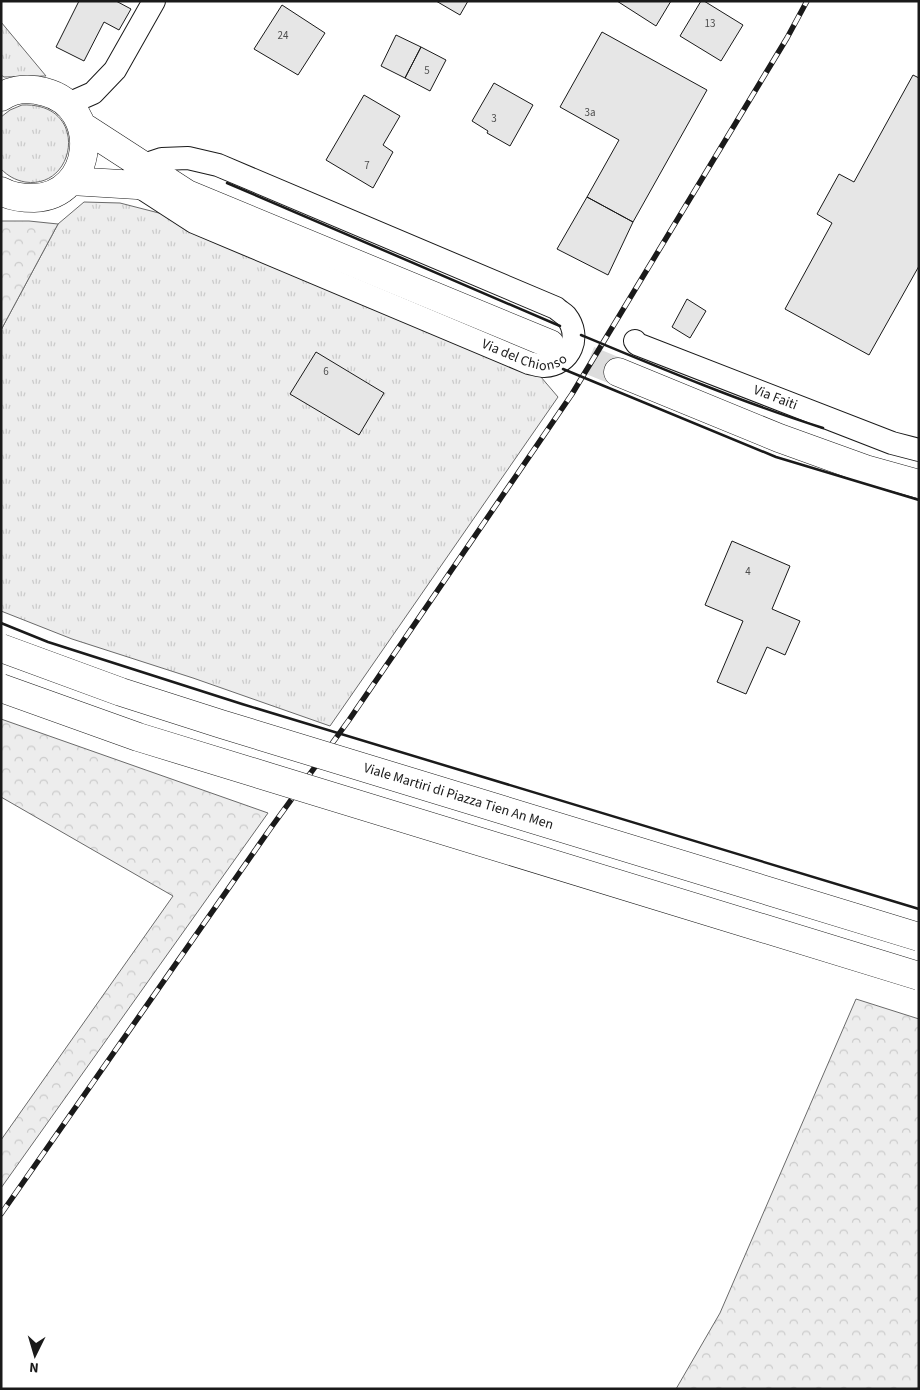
<svg xmlns="http://www.w3.org/2000/svg" width="920" height="1390" font-family="'Source Sans 3',sans-serif">
  <style>
    .grass { fill: url(#grass-tufts); stroke: #6a6a6a }
    .forest { fill: url(#forest-crowns); stroke: #6a6a6a }
    .building { fill: #e6e6e6; stroke: #1a1a1a }
    .lines { fill: none; stroke-linecap: round; stroke-linejoin: round }
    .secondary-tunnel { stroke: #ddd; stroke-width: 28; stroke-dasharray: 28 14; stroke-linecap: butt }
    .minor-casing { stroke: #1a1a1a; stroke-width: 24 }
    .secondary-casing { stroke: #1a1a1a; stroke-width: 29 }
    .minor { stroke: #fff; stroke-width: 22 }
    .secondary { stroke: #fff; stroke-width: 28 }
    .rail-casing { stroke: #1a1a1a; stroke-width: 5.5 }
    .rail { stroke: #fff; stroke-width: 4; stroke-dasharray: 11; stroke-linecap: butt }
    .trunk-bridge-casing { stroke: #1a1a1a; stroke-width: 29; stroke-linecap: butt }
    .trunk-bridge { stroke: #fff; stroke-width: 28 }
    .wall { stroke: #1a1a1a; stroke-width: 2.5 }
    .labels { text-anchor: middle; dominant-baseline: central; stroke-width: 4; stroke-linejoin: round; paint-order: stroke }
    .number-label { font-size: 11px; fill: #4d4d4d }
    .street-label { font-size: 14px; fill: #1a1a1a; stroke: #fff }
  </style>
  <defs>
    <pattern id="grass-tufts" width="24" height="20" patternUnits="userSpaceOnUse" patternTransform="scale(1.25)"><rect width="24" height="20" fill="#ededed"/><path d="M3 7l-1-3M5 7V3M7 7l1-3M15 17l-1-3M17 17v-4M19 17l1-3" fill="none" stroke="#cbcbcb"/></pattern>
    <pattern id="forest-crowns" width="20" height="18" patternUnits="userSpaceOnUse" patternTransform="scale(1.25)"><rect width="20" height="18" fill="#ededed"/><path d="M2 6a3 3 0 1 1 6 0M12 15a3 3 0 1 1 6 0" fill="none" stroke="#cbcbcb"/></pattern>
  </defs>
  <rect width="100%" height="100%" fill="#fff"/>
  <path class="grass" d="M1,22L46,76L4,77L1,75Z
    M22,105C90,102 77,190 25,182C15,180 8,176 1,169V117L10,110Z
    M84,202L120,203L194,222L529,363L558,397L330,726L193,678L72,639L1,611V330L58,224Z"/>
  <path class="forest" d="M1,221H29L58,224L1,330Z
    M1,719L268,813L1,1188V1140L173,896L1,797Z
    M856,999L919,1019V1389H676L720,1313Z"/>
  <path class="building" d="M79,1H116L131,9L119,30L104,22L84,61L56,47Z
    M436,1H468L460,15Z
    M617,1H671L656,26Z
    M701,1H704L743,25L721,61L680,36Z
    M282,5L325,33L298,75L254,49Z
    M602,32L707,90L633,222L587,197L619,140L560,107Z
    M396,35L421,47L405,78L381,66Z
    M421,47L446,60L430,91L405,78Z
    M913,75L919,78V266L869,355L785,309L832,223L817,214L839,174L854,182Z
    M494,83L533,105L510,146L487,133L488,131L472,121Z
    M364,95L400,116L383,145L393,152L373,188L326,160Z
    M587,197L633,222L608,275L557,249Z
    M687,299L706,311L690,338L672,327Z
    M316,352L384,393L359,435L290,394Z
    M732,541L790,566L772,609L800,621L785,655L767,647L746,694L717,682L743,621L705,605Z"/>
  <g class="lines">
    <path class="secondary-tunnel" d="M550,344L618,372"/>
    <g class="minor-casing">
      <g id="minor">
        <path d="M68,104L93,93L115,70L154,1"/>
        <path id="s1" d="M140,187L194,222L529,363C534,364 540,366 544,366C571,365 582,336 566,316C563,313 559,311 556,308L218,165L188,158L162,159L144,165"/>
        <path id="s2" d="M635,341L637,344L892,443L919,450"/>
      </g>
    </g>
    <g class="secondary-casing">
      <path id="secondary" d="M1,97C14,88 31,88 45,92C103,107 94,196 34,198C22,198 11,197 1,191
        M82,126L187,194L550,344
        M71,181L137,185L178,192
        M618,372L779,438L865,469L919,484"/>
    </g>
    <use href="#minor" class="minor"/>
    <use href="#secondary" class="secondary"/>
    <g class="rail-casing">
      <path id="rail" d="M1,1214L270,829L349,720L572,394L787,38L807,1"/>
    </g>
    <use href="#rail" class="rail"/>
    <g class="trunk-bridge-casing">
      <g id="trunk-bridge">
        <path id="s3" d="M1,648L121,692L221,724L919,937"/>
        <path d="M1,688L138,737L919,976"/>
      </g>
    </g>
    <use href="#trunk-bridge" class="trunk-bridge"/>
    <path class="wall" d="M227,183L560,326
      M581,335C660,368 741,402 823,428
      M563,369L776,457L919,500
      M1,623L48,642L242,704L919,909"/>
  </g>
  <g class="labels">
    <g class="number-label">
      <text x="710" y="23">13</text>
      <text x="283" y="35">24</text>
      <text x="427" y="70">5</text>
      <text x="590" y="112">3a</text>
      <text x="494" y="118">3</text>
      <text x="367" y="165">7</text>
      <text x="326" y="371">6</text>
      <text x="748" y="571">4</text>
    </g>
    <g class="street-label">
      <text stroke="none"><textPath href="#s1" startOffset="422">Via del Chionso</textPath></text>
      <text stroke="none"><textPath href="#s2" startOffset="152">Via Faiti</textPath></text>
      <text stroke="none"><textPath href="#s3" startOffset="481">Viale Martiri di Piazza Tien An Men</textPath></text>
    </g>
  </g>
  <rect width="920" height="1390" fill="none" stroke="#1a1a1a" stroke-width="5"/>
  <g transform="translate(35 1355) rotate(185)" stroke="#ffffff" stroke-width="4" paint-order="stroke">
  <path d="M0-4L9 19L0 12L-9 19Z" fill="#1a1a1a"/>
  <text y="-8" font-size="14" font-weight="bold" text-anchor="middle" fill="#1a1a1a">N</text>
  </g>
</svg>
